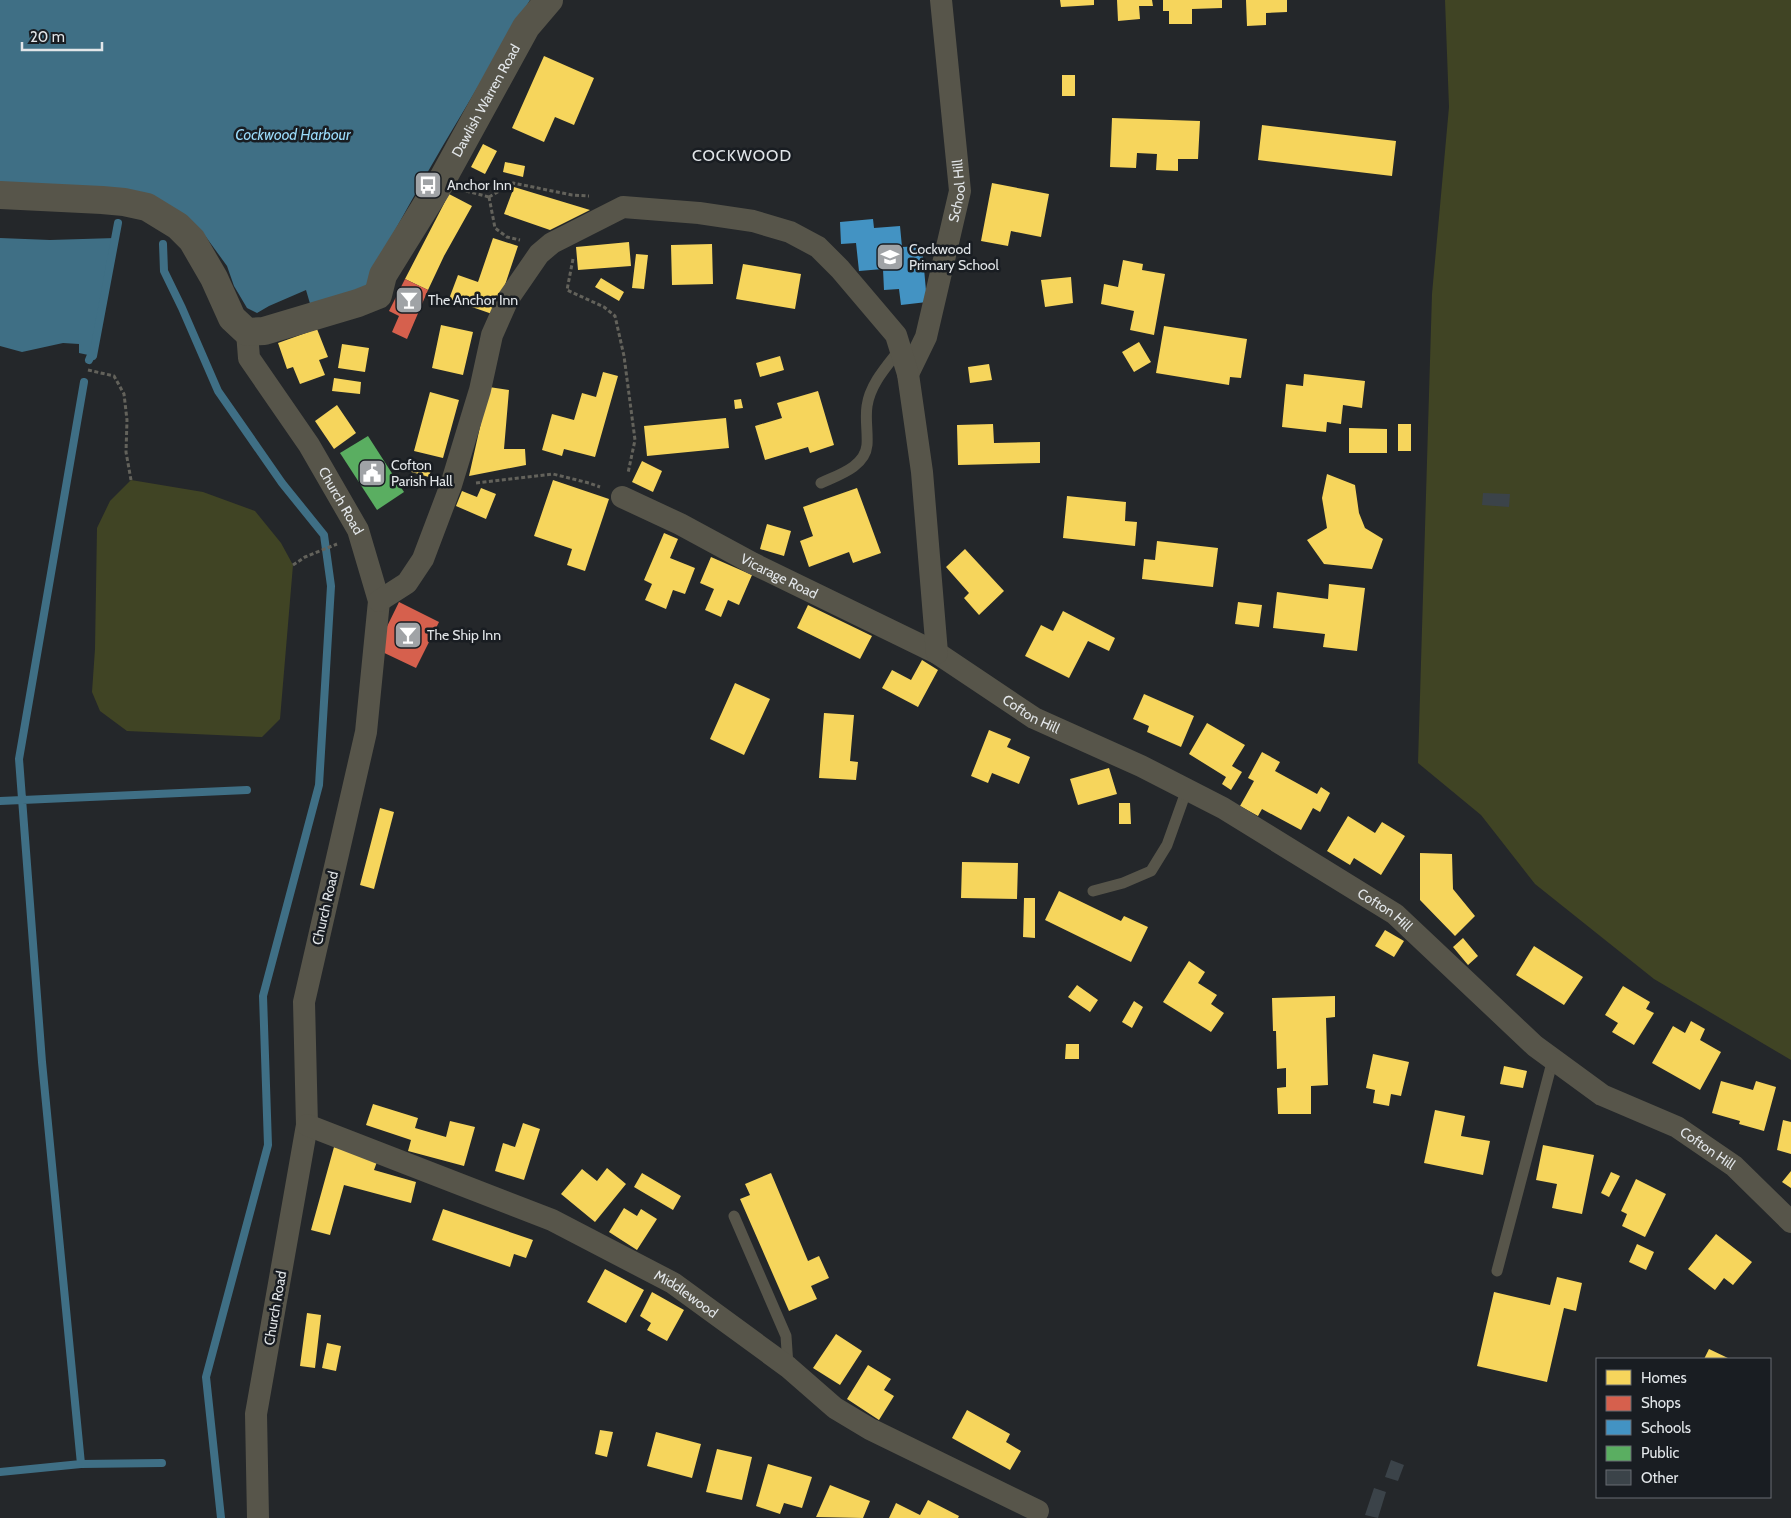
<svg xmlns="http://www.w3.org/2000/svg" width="1791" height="1518" font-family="Cabin,sans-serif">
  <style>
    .green { fill: #404424 }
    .water { fill: #3f6f85 }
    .homes { fill: #f6d55c }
    .shops { fill: #d6604d }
    .schools { fill: #4393c3 }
    .public { fill: #5aae61 }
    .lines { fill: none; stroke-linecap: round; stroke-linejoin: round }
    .stream { stroke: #3f6f85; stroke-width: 8 }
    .building { fill: #3b4349 }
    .path { stroke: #63625b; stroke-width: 3; stroke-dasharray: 4 2.5; stroke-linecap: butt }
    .service { stroke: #57554a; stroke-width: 11 }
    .minor { stroke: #57554a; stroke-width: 22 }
    .tertiary { stroke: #57554a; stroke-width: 28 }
    .labels { text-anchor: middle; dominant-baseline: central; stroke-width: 5; stroke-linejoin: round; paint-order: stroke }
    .street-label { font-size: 14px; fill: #e2e6e9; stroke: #191d22 }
    .poi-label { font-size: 14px; fill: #e2e6e9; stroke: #191d22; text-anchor: start }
    .water-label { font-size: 15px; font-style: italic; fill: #9bdbfa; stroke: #191d22 }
    .quarter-label { font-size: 16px; letter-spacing: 1px; fill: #e2e6e9; stroke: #191d22 }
  </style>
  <rect width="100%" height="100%" fill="#24272a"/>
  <path class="green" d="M1445,0H1791V1060L1654,979L1535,884L1481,815L1418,763L1432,294L1449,107Z
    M131,480L203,492L255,511L281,543L293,565L280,719L262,737L127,731L100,711L92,692L95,649L97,528L110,501Z"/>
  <path class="water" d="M0,0H530C474,94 415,188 366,286L311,307L306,290L269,306L257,313L247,308L234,286L227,266L206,237L190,224L0,183Z
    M0,238L50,240L115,238L93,356L79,353V344L63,343L22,352L0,346Z"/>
  <path class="homes" d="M1060,0H1094V5L1061,7Z
    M1117,0H1152L1153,6H1139L1140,19L1118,21Z
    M1163,0H1222V8L1192,9V24H1169V11H1163Z
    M1246,0H1287V12L1266,13V25L1247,26Z
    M544,56L594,78L574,125L555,117L544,142L512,128Z
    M1062,75H1075V96H1062Z
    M1112,118L1200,121L1198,159H1178V171L1156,170L1157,154L1137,153L1136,168L1110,167Z
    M1262,125L1396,141L1392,176L1258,160Z
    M483,144L497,151L485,174L471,167Z
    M505,162L525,166L523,177L503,172Z
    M992,183L1049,194L1041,237L1011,231L1008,246L981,241Z
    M514,187L590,210L550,230L504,214Z
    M449,194L472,206L444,256L428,290L405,279Z
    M493,238L518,246L495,315L449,299L458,275L478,282Z
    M629,242L631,266L578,270L576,247Z
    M712,244L713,284L672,285L671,245Z
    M636,254L648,255L644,289L632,288Z
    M1123,260L1143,264L1142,270L1165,274L1154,335L1130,330L1134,311L1101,304L1104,284L1118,287Z
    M743,264L801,274L795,309L736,299Z
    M1071,277L1073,303L1045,307L1041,280Z
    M601,278L624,292L619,301L595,287Z
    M441,325L473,332L463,375L432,368Z
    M1164,326L1247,339L1241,378L1230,377L1229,385L1156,373Z
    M317,329L328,357L319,360L325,375L300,384L293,367L287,369L278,343Z
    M1139,342L1151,362L1134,372L1122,352Z
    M342,344L369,348L365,372L338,368Z
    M780,356L784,370L760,377L756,363Z
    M989,364L992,380L970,383L968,367Z
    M603,372L618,376L595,457L564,449L562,456L542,450L552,414L574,420L582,393L596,397Z
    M1304,374L1365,381L1362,408L1343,405L1341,424L1327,422L1326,432L1282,427L1286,384L1303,386Z
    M334,378L361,382L360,394L332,391Z
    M489,387L509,390L504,449H525L526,465L469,476Z
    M818,391L834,445L810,453L808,447L765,460L755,426L782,418L777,403Z
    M430,392L459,400L443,458L414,451Z
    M741,399L743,408L735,409L734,400Z
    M337,405L356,433L334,449L315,421Z
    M726,418L729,448L647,456L644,426Z
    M993,424L994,443L1040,442V463L958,465L957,425Z
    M1398,424H1411V451H1398Z
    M1349,428L1387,429V453H1349Z
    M411,461L432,467L429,477L408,471Z
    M642,461L662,471L653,492L632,482Z
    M1327,474L1355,485L1359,513L1365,528L1383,539L1372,569L1324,564L1307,540L1327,528L1322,498Z
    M553,480L609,499L585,571L567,565L572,549L534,536Z
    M481,488L496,494L486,519L456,506L462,491L477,497Z
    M857,488L881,553L853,563L849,552L809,567L800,541L813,536L803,507Z
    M1067,496L1126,502L1125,521L1137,522L1135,546L1063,538Z
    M767,524L791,531L784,556L760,549Z
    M664,533L678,539L670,558L695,568L685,594L673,590L666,609L645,600L652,584L644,580Z
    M1157,541L1218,548L1213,587L1142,579L1144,559L1155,560Z
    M965,549L1004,591L979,615L964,598L969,593L946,567Z
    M711,557L752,575L739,605L728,600L721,617L705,610L714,589L700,583Z
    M1329,584L1365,588L1357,651L1323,647L1325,634L1273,628L1277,592L1328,599Z
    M1238,602L1262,605L1259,627L1235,624Z
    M808,605L872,636L860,659L797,628Z
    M1063,611L1115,638L1109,651L1088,641L1069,678L1025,656L1041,625L1053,631Z
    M922,660L938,670L918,707L882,688L892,670L911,680Z
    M735,683L770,699L744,755L710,739Z
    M1144,694L1194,716L1181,747L1147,732L1149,726L1133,719Z
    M824,713L854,715L850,761L858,762L856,780L819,778Z
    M1207,723L1245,745L1232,766L1242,772L1231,790L1222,784L1226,777L1189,754Z
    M989,730L1011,739L1007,747L1030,757L1019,784L992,773L988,783L971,776Z
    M1262,752L1280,762L1275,771L1317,794L1321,787L1330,793L1320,812L1313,808L1301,830L1262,809L1258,816L1240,806L1254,781L1248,778Z
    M1109,768L1117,794L1078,805L1070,779Z
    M1119,803H1130L1131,824H1119Z
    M380,808L394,812L374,889L360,885Z
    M1348,816L1375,833L1382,822L1405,836L1381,875L1354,858L1350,865L1327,851Z
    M1420,853L1452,854L1453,889L1475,916L1455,936L1420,900Z
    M962,862L1018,863L1017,899L961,898Z
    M1059,891L1121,921L1124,916L1148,927L1131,962L1045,920Z
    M1024,898H1035V938L1023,937Z
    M1385,930L1404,941L1394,957L1375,946Z
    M1463,938L1478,956L1468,965L1453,947Z
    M1534,946L1583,977L1564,1005L1516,975Z
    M1189,961L1205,972L1198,983L1217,995L1211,1004L1224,1013L1211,1032L1163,1002Z
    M1077,985L1098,1000L1090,1012L1068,997Z
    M1623,986L1650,1002L1646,1009L1654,1013L1634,1045L1612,1032L1618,1023L1605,1015Z
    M1335,996V1017L1326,1018L1328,1085L1311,1086V1114H1278L1277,1088L1286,1087V1068L1277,1069L1276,1031H1273L1272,998Z
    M1134,1001L1143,1007L1132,1028L1122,1022Z
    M1691,1021L1705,1029L1700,1040L1721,1052L1700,1090L1652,1063L1673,1026L1685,1033Z
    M1066,1044H1079V1059H1065Z
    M1373,1054L1409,1062L1401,1096L1391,1094L1389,1106L1373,1103L1375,1090L1366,1088Z
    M1504,1066L1527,1071L1523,1088L1500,1084Z
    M1721,1081L1753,1090L1756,1081L1776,1087L1764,1131L1739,1124L1740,1121L1712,1113Z
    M373,1104L418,1118L415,1128L446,1137L450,1121L475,1127L464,1166L408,1151L411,1140L366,1125Z
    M1435,1110L1465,1116L1461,1136L1490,1141L1483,1175L1424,1163Z
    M1783,1120L1791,1122V1154L1777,1150Z
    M523,1123L540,1129L524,1180L495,1171L503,1143L515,1147Z
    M1543,1145L1594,1155L1582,1214L1552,1208L1557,1184L1536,1180Z
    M334,1147L378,1159L374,1170L416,1182L411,1203L344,1185L330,1235L311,1230Z
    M607,1168L626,1184L595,1222L561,1194L582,1169L597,1181Z
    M1791,1171V1188L1782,1182Z
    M1611,1172L1620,1176L1609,1197L1601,1193Z
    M642,1173L681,1196L673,1210L634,1187Z
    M771,1173L808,1261L819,1256L829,1278L811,1286L817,1299L789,1311L740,1199L750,1195L745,1184Z
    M1636,1179L1666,1194L1645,1237L1622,1226L1627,1214L1621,1211Z
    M624,1208L637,1216L641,1209L657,1219L637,1250L609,1232Z
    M443,1209L533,1240L526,1258L514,1254L510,1267L432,1240Z
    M1716,1234L1752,1262L1733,1285L1724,1278L1715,1290L1688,1269Z
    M1637,1244L1654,1252L1646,1270L1629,1262Z
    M605,1269L644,1290L626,1323L587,1302Z
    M1557,1277L1582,1283L1576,1311L1564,1308L1547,1382L1477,1366L1494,1292L1550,1305Z
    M652,1292L684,1310L667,1341L647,1330L651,1323L640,1316Z
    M307,1313L321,1315L315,1368L300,1366Z
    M836,1334L862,1351L840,1385L813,1368Z
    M327,1343L341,1346L336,1371L322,1368Z
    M1709,1349L1730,1359H1704Z
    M868,1365L891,1379L884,1390L894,1396L879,1420L847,1399Z
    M967,1410L1010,1434L1006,1442L1021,1451L1010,1470L952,1438Z
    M600,1430L613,1432L607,1457L595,1454Z
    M656,1432L701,1444L692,1478L647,1466Z
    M717,1449L752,1457L742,1500L706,1492Z
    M768,1464L812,1477L802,1508L784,1503L780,1514L756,1506Z
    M830,1485L870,1501L863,1518L816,1517Z
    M928,1500L959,1516L958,1518H889L896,1503L920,1515Z"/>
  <path class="shops" d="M405,279L428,290L407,339L392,332L399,316L389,311Z
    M399,602L439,622L416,668L376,649Z"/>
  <path class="schools" d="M873,219L874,228L900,226L902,247L922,246L927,302L901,305L899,289L884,290L883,269L859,271L856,243L841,244L840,222Z"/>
  <path class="public" d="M368,436L404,492L377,510L340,453Z"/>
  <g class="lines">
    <path class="stream" d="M163,244L164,271L182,308L218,391L282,483L324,535L331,586L319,785L263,996L268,1145L206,1377L221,1518
      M89,360L91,355L93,356L118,223
      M0,801L247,790
      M81,1464L162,1463
      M0,1472L81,1464L42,1062L19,759L84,382"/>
  </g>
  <path class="building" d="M1483,493L1510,494L1509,507L1482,505Z
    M1391,1460L1404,1465L1398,1481L1385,1477Z
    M1374,1488L1386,1492L1378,1518L1365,1515Z"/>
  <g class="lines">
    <path class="path" d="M466,191L489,197
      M489,197L513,183L572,195L589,196
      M489,197L495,228L507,237L520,240
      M573,259L567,290L604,307L615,316L624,356L635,440L628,473
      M88,370L114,376L124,394L127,420L126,452L131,480
      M476,483L553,474L589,483L600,487
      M293,565L305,557L337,544"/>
    <path class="service" d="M821,483C838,475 865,467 867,445C868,432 865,419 867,406C870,384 887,366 900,349
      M1093,891L1123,883L1151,871L1167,845L1187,789
      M734,1216L786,1336L788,1366
      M1497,1271L1553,1059"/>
    <g class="minor">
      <path id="s1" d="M247,332L249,358L309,445L358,530L379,601L366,732L304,1002L307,1125L256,1414L258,1518"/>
      <path id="s2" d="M908,374L926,337L960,191L941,0"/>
      <path id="s3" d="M622,497L680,524L752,563L937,653L1034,718L1141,766L1223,808L1395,914L1535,1046L1602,1095L1677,1127L1734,1166L1791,1222"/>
      <path d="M379,601L407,583L423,559L451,485L480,390L492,335L508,299L539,254L552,243L623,207L699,213L753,221L790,232L818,247L840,269L896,335L908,374L922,472L937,653"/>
      <path id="s4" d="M307,1125L552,1220L673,1283L788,1367L835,1408L870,1429L1038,1511"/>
    </g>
    <path class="tertiary" id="s5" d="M0,195L102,200L124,202L147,207L178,226L192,240L214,278L232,318L247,332L264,331L358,303L378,295L383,275L442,180L526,27L549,0"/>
  </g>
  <defs>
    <g id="bus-square" transform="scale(1.4375)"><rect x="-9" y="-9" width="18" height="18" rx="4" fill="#a0a3a6" stroke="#191d22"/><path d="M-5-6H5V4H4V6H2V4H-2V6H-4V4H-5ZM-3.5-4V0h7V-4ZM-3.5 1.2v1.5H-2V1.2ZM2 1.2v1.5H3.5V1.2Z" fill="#fff"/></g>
    <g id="school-square" transform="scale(1.4375)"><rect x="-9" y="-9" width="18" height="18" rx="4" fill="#a0a3a6" stroke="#191d22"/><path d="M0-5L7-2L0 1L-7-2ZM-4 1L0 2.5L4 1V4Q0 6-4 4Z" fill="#fff"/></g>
    <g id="bar-square" transform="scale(1.4375)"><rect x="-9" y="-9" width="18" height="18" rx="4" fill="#a0a3a6" stroke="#191d22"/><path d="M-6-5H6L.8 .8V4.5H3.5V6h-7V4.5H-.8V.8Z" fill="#fff"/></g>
    <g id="civic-square" transform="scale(1.4375)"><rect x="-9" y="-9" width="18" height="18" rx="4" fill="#a0a3a6" stroke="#191d22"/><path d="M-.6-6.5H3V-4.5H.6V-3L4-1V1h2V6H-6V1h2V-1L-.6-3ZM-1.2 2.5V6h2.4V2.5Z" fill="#fff"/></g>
  </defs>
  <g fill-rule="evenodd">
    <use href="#bus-square" x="428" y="185"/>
    <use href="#school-square" x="890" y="257"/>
    <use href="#bar-square" x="409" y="300"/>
    <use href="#civic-square" x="372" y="473"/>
    <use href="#bar-square" x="408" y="635"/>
  </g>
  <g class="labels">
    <g class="street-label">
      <text stroke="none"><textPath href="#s5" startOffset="672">Dawlish Warren Road</textPath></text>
      <text stroke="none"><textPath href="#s2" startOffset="191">School Hill</textPath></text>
      <text stroke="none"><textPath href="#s1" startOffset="196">Church Road</textPath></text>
      <text stroke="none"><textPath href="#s3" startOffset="176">Vicarage Road</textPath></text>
      <text stroke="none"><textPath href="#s3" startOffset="464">Cofton Hill</textPath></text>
      <text transform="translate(325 908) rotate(-77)">Church Road</text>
      <text stroke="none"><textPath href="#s3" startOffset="869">Cofton Hill</textPath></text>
      <text stroke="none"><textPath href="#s3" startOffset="1274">Cofton Hill</textPath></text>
      <text stroke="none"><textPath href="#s4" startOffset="416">Middlewood</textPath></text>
      <text transform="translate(275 1308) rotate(-80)">Church Road</text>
    </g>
    <g class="poi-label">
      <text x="447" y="185">Anchor Inn</text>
      <text x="909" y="249">Cockwood<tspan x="909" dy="16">Primary School</tspan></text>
      <text x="428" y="300">The Anchor Inn</text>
      <text x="391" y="465">Cofton<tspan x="391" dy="16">Parish Hall</tspan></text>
      <text x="427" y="635">The Ship Inn</text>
    </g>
    <g class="water-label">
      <text x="293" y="135">Cockwood Harbour</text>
    </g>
    <g class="quarter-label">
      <text x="742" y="155">COCKWOOD</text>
    </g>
  </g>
  <rect x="1596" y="1358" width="175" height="140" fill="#191d22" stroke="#696d72"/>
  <rect x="1606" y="1370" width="25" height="15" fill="#f6d55c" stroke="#696d72"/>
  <text x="1641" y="1383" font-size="15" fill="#e2e6e9">Homes</text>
  <rect x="1606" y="1396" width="25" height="15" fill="#d6604d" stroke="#696d72"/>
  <text x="1641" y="1408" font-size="15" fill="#e2e6e9">Shops</text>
  <rect x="1606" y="1420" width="25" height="15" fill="#4393c3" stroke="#696d72"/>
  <text x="1641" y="1433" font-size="15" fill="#e2e6e9">Schools</text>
  <rect x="1606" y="1446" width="25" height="15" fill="#5aae61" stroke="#696d72"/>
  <text x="1641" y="1458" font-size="15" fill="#e2e6e9">Public</text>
  <rect x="1606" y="1470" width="25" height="15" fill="#3b4349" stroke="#696d72"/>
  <text x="1641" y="1483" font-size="15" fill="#e2e6e9">Other</text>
  <path d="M22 42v8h80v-8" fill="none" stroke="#e2e6e9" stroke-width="2.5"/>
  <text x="30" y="42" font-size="15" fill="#e2e6e9" stroke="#191d22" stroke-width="4" paint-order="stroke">20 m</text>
</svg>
